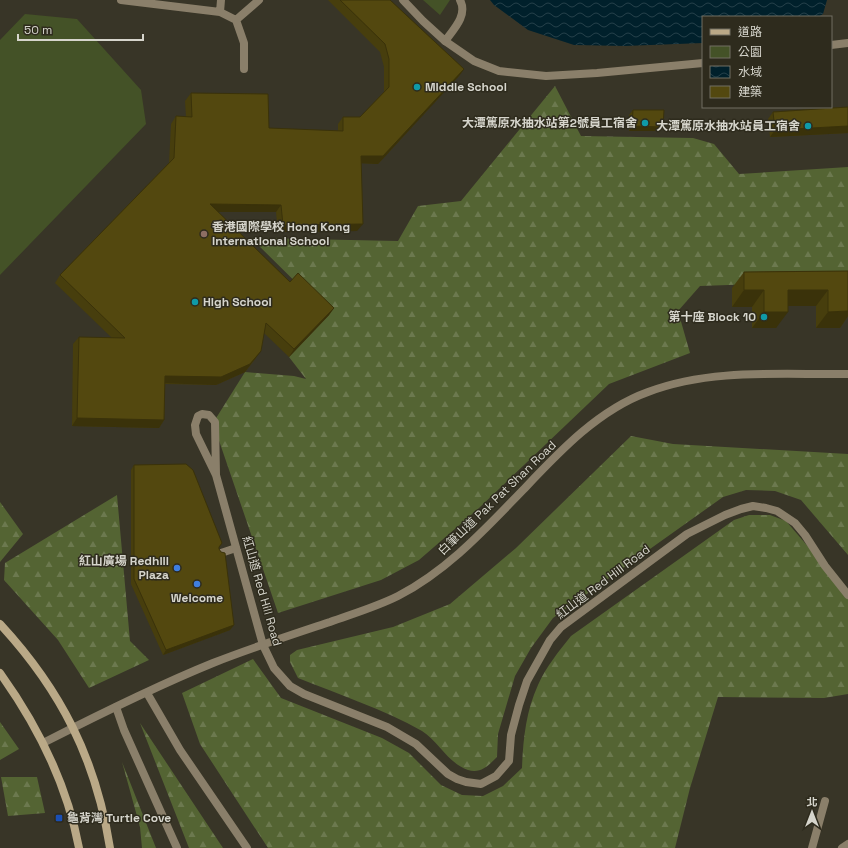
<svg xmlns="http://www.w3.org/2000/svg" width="848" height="848" font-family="'Space Grotesk','Noto Sans TC',sans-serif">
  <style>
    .green { fill: #445227 }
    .forest { fill: url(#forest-firs) }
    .water { fill: url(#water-waves) }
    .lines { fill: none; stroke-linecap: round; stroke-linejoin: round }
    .service { stroke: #8a7f6a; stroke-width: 8 }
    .minor { stroke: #8a7f6a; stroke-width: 8 }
    .tertiary { stroke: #8a7f6a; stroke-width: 8 }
    .secondary { stroke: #baa987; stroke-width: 8 }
    .wall { fill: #473e0d }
    .shaded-wall { fill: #3a320a }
    .building { fill: #53480f; stroke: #3a320a }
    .culture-dot { fill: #0f9aa8; stroke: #2e2b1d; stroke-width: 1.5 }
    .education-dot { fill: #8d6e63; stroke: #2e2b1d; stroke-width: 1.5 }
    .shop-dot { fill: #3f7fe0; stroke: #2e2b1d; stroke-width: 1.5 }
    .transit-dot { fill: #1a4fb4; stroke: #2e2b1d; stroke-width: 1.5 }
    .labels { text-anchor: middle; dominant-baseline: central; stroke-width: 3; stroke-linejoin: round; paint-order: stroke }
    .poi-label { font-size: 12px; font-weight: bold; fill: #d6d5cc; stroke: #2e2b1d; text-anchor: start }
    .street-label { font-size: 12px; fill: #d6d5cc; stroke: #2e2b1d }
  </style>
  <defs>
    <pattern id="forest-firs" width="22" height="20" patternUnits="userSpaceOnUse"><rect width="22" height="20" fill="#546433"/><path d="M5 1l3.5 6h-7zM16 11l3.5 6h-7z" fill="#6c794f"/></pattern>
    <pattern id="water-waves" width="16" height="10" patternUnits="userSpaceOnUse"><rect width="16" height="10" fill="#00202b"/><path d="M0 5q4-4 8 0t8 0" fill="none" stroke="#244049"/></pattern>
  </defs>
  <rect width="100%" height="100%" fill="#383527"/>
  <path class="green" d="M423,0H450L440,15Z
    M25,14L77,19L141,90L146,124L0,275V40Z"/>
  <path class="forest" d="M555,86L581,136L693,138L714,144L739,174L848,167V281L700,286L678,311L690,353L609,384L479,508L419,560L381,580L278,613L213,423L245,372L294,376L306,379L289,357L329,315L251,238L398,241L418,206L461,201Z
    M631,436L673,444L848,454V555L801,500L775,491L746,490L723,497L553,618L531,648L515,676L498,734L497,757C489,765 481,774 468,770C448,763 439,742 422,731C383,709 340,695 298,678L290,662V655L297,650L393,627L450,604L516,548Z
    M117,495L130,641L149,660L89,688L58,640L4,580L5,563Z
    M0,502L23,534L0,562Z
    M749,515H770L786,521L848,593V694L824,698L718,697L690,788L675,848H268L200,744L182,693L253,659L281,698L382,738L409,753L441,785L462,795L483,796L503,786L522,768C523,740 526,711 538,685C546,667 559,651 571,636L734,520Z
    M0,722L19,749L0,760Z
    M140,723L223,848H189Z
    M122,762L156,848H142L140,827Z
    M1,777H37L45,813L8,816Z"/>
  <path class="water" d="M490,0H827L823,14L818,17H703V43L625,46L574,45L528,30L494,5Z"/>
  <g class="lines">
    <path class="service" d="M121,0L220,12L236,20L244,43V69
      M220,12L221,0
      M236,20L259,0
      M445,41L474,61L499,71L546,76L597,73L703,63
      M831,45L848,43
      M221,553L236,548
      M116,707L124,730L177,848
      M812,848L825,801
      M842,848L848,844"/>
    <path class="minor" d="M403,0L423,21L445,41C454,29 468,15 460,0
      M216,475L215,422L209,415L202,414L198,416L195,425L196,434L216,475L263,645L274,668L290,686L304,694L387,727L416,744L448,774L457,779L466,782L481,784L496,776L509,761L511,735L519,705L527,681L550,640L561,627L687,534L725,515L741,509L753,506L766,508L777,511L795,523L805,535L825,566L848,595"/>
    <path class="tertiary" d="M147,693L180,750L247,848
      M43,743C98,715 156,686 213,663C251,648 291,635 330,622C352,614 376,607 398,596C448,570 485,529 523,490C559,452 598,410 648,392C711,368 782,375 848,374"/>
    <path class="secondary" d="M0,624C61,690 96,759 110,848
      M0,673C38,726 67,784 79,848"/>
  </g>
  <path class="wall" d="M328,0H390L464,69L459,76L378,164L361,163L357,231L278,232L276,212H218L290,282L334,308L329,315L289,357L264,333L256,358L245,372L216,385L165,384L164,420L159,428L72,426L73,344L79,337L112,338L55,283L60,275L169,163L171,124L176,116L186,117L185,101L191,93L269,128L338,131V124L343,117H360L384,92V67L380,52Z
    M848,107V133L770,137L768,119L773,112Z
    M633,110L663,127L660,131H629V115Z
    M848,271V316L840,328H816V306H788L776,328H752V307H732V288L744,272Z
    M134,465L222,543L219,547V549L234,625L230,630L163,655L131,584V470Z"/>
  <path class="shaded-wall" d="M464,69L459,76L378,164L356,163L361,156Z
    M632,126L663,127L660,131H629Z
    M848,126V133L770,137L775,130Z
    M210,204L281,205L276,212H205Z
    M363,224L357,231L278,232L283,225Z
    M744,290H764L752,307H732Z
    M788,290H828L816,306H776Z
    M334,308L329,315L289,357L294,349Z
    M848,311V316L840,328H816L828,312Z
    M764,312H788L776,328H752Z
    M261,351L245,372L216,385L160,383L165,376Z
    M77,418L164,420L159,428L72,426Z
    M234,625L230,630L163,655L166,650Z"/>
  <path class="building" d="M340,0H390L464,69L383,156H361L363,224L283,225L281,205L210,204L290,282L298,273L334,308L294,349L266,323L261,351L250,364L221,377L165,376L164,420L77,418L79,337L125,338L60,275L174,158L176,116L192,117L191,93L268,94L269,128L343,131V117H360L389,87V59L385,44Z
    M848,107V126L775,130L773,112Z
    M633,110H664L663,127L632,126Z
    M848,271V311L828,312V290H788V312H764V290H744V272Z
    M186,464L193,470L222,543L219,547V549L221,552L225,553L234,625L166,650L134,579V465Z"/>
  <g class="culture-dot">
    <circle cx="417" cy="87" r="4"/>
    <circle cx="645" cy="123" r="4"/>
    <circle cx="808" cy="126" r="4"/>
    <circle cx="195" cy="302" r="4"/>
    <circle cx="764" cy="317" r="4"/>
  </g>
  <circle class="education-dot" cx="204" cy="234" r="4"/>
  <g class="shop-dot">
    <circle cx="177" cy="568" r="4"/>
    <circle cx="197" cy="584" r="4"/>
  </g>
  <rect class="transit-dot" x="55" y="814" width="8" height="8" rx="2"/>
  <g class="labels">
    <g class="poi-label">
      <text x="425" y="87">Middle School</text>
      <text x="637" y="123" text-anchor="end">大潭篤原水抽水站第2號員工宿舍</text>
      <text x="800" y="126" text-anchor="end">大潭篤原水抽水站員工宿舍</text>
      <text x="212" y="227">香港國際學校 Hong Kong<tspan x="212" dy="14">International School</tspan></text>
      <text x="203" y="302">High School</text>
      <text x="756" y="317" text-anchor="end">第十座 Block 10</text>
      <text x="169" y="561" text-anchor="end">紅山廣場 Redhill<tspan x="169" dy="14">Plaza</tspan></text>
      <text x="197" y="598" text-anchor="middle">Welcome</text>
      <text x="67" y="818">龜背灣 Turtle Cove</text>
    </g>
    <g class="street-label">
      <text transform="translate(497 498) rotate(-44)">白筆山道 Pak Pat Shan Road</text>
      <text transform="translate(603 582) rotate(-37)">紅山道 Red Hill Road</text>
      <text transform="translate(262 591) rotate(74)">紅山道 Red Hill Road</text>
    </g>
  </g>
  <rect x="702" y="16" width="130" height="92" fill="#2e2b1d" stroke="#716f63"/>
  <rect x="710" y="29" width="20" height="6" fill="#baa987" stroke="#716f63"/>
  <text x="738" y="36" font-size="12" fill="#d6d5cc">道路</text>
  <rect x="710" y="46" width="20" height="12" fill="#445227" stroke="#716f63"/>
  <text x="738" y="56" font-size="12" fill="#d6d5cc">公園</text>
  <rect x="710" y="66" width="20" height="12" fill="url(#water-waves)" stroke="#716f63"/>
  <text x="738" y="76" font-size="12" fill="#d6d5cc">水域</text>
  <rect x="710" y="86" width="20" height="12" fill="#53480f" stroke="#716f63"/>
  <text x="738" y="96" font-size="12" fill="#d6d5cc">建築</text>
  <g transform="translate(812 812)" stroke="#2e2b1d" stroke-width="3" paint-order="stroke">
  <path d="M0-3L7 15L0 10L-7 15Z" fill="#d6d5cc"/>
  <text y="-6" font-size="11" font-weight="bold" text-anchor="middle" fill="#d6d5cc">北</text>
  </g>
  <path d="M18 34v6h125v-6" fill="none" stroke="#d6d5cc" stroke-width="2"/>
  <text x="24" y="34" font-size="12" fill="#d6d5cc" stroke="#2e2b1d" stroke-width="3" paint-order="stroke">50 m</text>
</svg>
